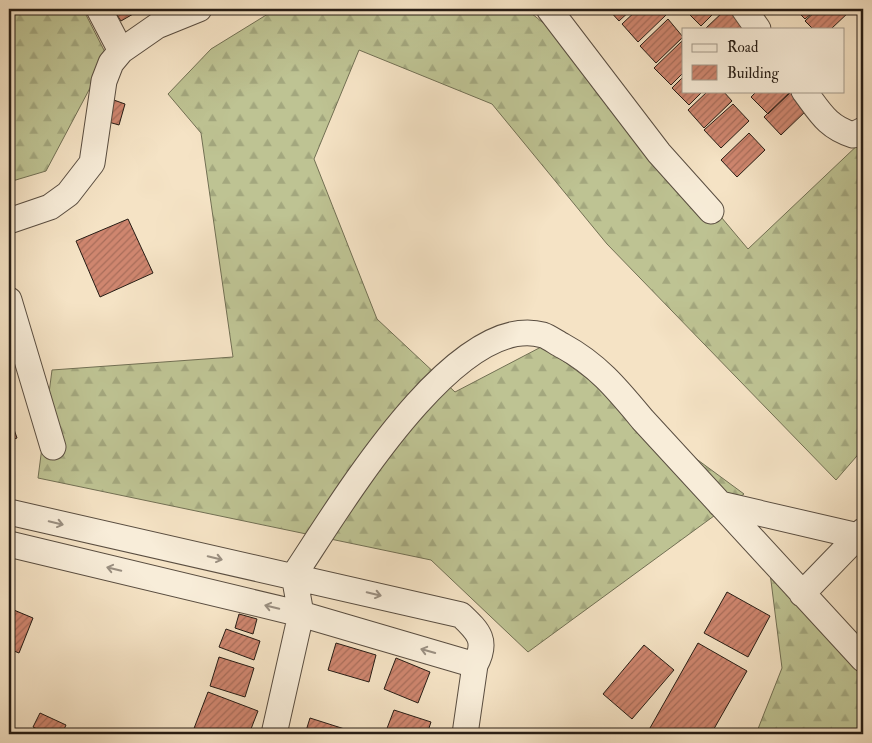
<svg xmlns="http://www.w3.org/2000/svg" width="872" height="743" font-family="'IM FELL Double Pica',serif">
  <style>
    .forest { fill: url(#forest-firs); stroke: #727054 }
    .building { fill: url(#building-hatch); stroke: #271d15 }
    .lines { fill: none; stroke-linecap: round; stroke-linejoin: round }
    .street-casing { stroke: #5a4e41; stroke-width: 27 }
    .street { stroke: #f8edd9; stroke-width: 25 }
    .oneway { stroke: #9a8f81 }
  </style>
  <defs>
    <pattern id="forest-firs" width="22" height="20" patternUnits="userSpaceOnUse" patternTransform="scale(1.25)"><rect width="22" height="20" fill="#bec393"/><path d="M5 1l3.5 6h-7zM16 11l3.5 6h-7z" fill="#a3a77e"/></pattern>
    <pattern id="building-hatch" width="6" height="6" patternUnits="userSpaceOnUse" patternTransform="scale(1.25)"><rect width="6" height="6" fill="#cf866f"/><path d="M-1 1l2-2M0 6l6-6M5 7l2-2" fill="none" stroke="#a86d5a"/></pattern>
  </defs>
  <rect width="100%" height="100%" fill="#f5e3c5"/>
  <filter id="stains"><feTurbulence type="fractalNoise" baseFrequency=".004" numOctaves="4"/><feColorMatrix values="0 0 0 0 .2 0 0 0 0 .09 0 0 0 0 .02 0 0 0 .5 -.17"/></filter>
  <radialGradient id="worn" r=".72"><stop offset=".6" stop-color="#630" stop-opacity="0"/><stop offset="1" stop-color="#630" stop-opacity=".3"/></radialGradient>
  <path class="forest" d="M9,9H83L107,56L46,171L9,182Z
    M276,9H526L588,59L748,249L863,140V449L836,480L607,244L492,104L359,50L314,159L377,319L455,392L543,346L744,494L528,652L431,560L38,478L52,370L233,357L201,133L168,94L211,49Z
    M769,565L842,640L863,682V734H756L782,668Z"/>
  <path class="building" d="M113,9H140V10L121,21Z
    M608,9H632L619,21Z
    M638,9H661L666,15L638,42L622,24Z
    M684,9H718L701,26Z
    M726,9H734L747,22L740,29H705Z
    M795,9H817L805,19Z
    M818,9H848L850,11L831,29H813L805,21Z
    M668,19L683,37L656,63L640,46Z
    M682,41L683,73L671,85L654,68Z
    M683,77V91H703L689,105L672,88Z
    M708,91H723L732,101L704,128L688,110Z
    M757,91H792L768,114L751,97Z
    M791,91L809,108L781,135L764,117Z
    M111,99L125,104L119,125L105,121Z
    M733,104L749,121L721,148L704,130Z
    M749,133L765,150L737,177L721,160Z
    M128,219L153,273L100,297L76,241Z
    M10,418L17,438L9,441V419Z
    M727,592L770,616L748,657L704,633Z
    M9,608L33,618L19,653L9,649Z
    M239,614L257,619L253,634L235,628Z
    M226,629L260,641L254,660L219,647Z
    M336,643L376,655L369,682L328,670Z
    M698,643L747,671L711,734H661L650,728Z
    M644,645L674,670L632,719L603,694Z
    M219,657L254,668L245,697L210,686Z
    M396,658L430,672L418,703L384,689Z
    M208,692L258,711L249,734H203L193,731Z
    M394,710L431,722L427,734H395L386,731Z
    M40,713L66,725L62,734H48L33,727Z
    M310,718L354,732L353,734H305Z"/>
  <g class="lines">
    <g class="street-casing">
      <path id="street" d="M99,9L121,51
        M549,9L659,153L711,211
        M744,9L758,29
        M804,91C820,112 827,127 853,135L863,130
        M9,221L50,207L68,194L92,163L104,81L111,63L121,51L157,26L199,9
        M9,300L53,447
        M720,504L858,536
        M9,512L461,615C479,632 488,641 475,665L465,734
        M9,544L301,614L475,665
        M802,594L863,531
        M274,734L301,614L294,575C336,513 454,310 543,335C549,337 557,343 563,346C598,365 618,390 643,420L863,659"/>
    </g>
    <use href="#street" class="street"/>
  </g>
  <defs><path id="oneway-shaft" d="M-6 0H5M1.5-3L5.5 0L1.5 3" fill="none" stroke-width="1.6" stroke-linecap="round" stroke-linejoin="round" transform="scale(1.25)"/></defs>
  <g class="oneway">
    <use href="#oneway-shaft" transform="translate(56 523) rotate(13)"/>
    <use href="#oneway-shaft" transform="translate(215 558) rotate(13)"/>
    <use href="#oneway-shaft" transform="translate(114 569) rotate(-166)"/>
    <use href="#oneway-shaft" transform="translate(374 594) rotate(13)"/>
    <use href="#oneway-shaft" transform="translate(272 607) rotate(-166)"/>
    <use href="#oneway-shaft" transform="translate(428 651) rotate(-164)"/>
  </g>
  <rect width="872" height="743" fill="none" stroke="#f5e3c5" stroke-width="30"/>
  <rect x="10" y="10" width="852" height="723" fill="none" stroke="#271d15" stroke-width="2.5"/>
  <rect x="15" y="15" width="842" height="713" fill="none" stroke="#271d15"/>
  <rect x="682" y="28" width="162" height="65" fill="#f8edd9" stroke="#a49a8b"/>
  <rect x="692" y="44" width="25" height="8" fill="#f8edd9" stroke="#a49a8b"/>
  <text x="727" y="52" font-size="15" fill="#271d15">Road</text>
  <rect x="692" y="65" width="25" height="15" fill="url(#building-hatch)" stroke="#a49a8b"/>
  <text x="727" y="78" font-size="15" fill="#271d15">Building</text>
  <rect width="100%" height="100%" filter="url(#stains)"/>
  <rect width="100%" height="100%" fill="url(#worn)"/>
</svg>
